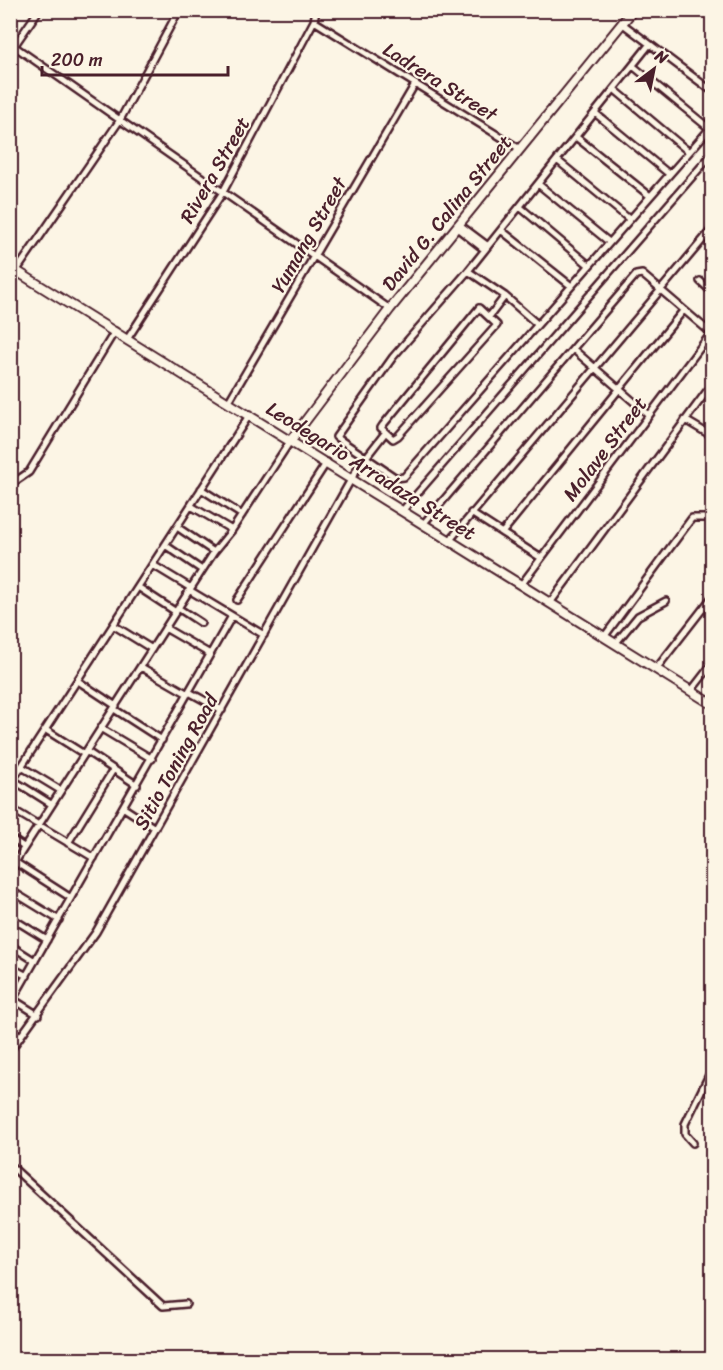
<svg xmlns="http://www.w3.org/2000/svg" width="723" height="1370" font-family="Sriracha,sans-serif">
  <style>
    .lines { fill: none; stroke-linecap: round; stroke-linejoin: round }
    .street-casing { stroke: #4a1f2b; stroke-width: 10 }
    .secondary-casing { stroke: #4a1f2b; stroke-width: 12 }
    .street { stroke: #fcf5e5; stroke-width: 5 }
    .secondary { stroke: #fcf5e5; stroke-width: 8 }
    .labels { text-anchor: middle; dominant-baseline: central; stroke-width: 4.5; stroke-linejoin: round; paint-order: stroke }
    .street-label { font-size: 20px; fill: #4a1f2b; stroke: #fcf5e5 }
  </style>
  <rect width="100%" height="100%" fill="#fcf5e5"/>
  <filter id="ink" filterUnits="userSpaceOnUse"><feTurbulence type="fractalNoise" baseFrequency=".0167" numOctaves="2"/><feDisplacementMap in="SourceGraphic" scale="12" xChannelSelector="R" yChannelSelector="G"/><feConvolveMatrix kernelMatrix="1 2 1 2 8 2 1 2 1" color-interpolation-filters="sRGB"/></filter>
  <g filter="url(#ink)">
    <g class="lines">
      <g class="street-casing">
        <path id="street" d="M314,21L520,149
          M623,24L712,91
          M649,45L468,271L393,357L336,437L396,478L404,477L712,126
          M14,46L390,309
          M10,52L39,10
          M633,66L710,129
          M614,89L689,152
          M595,113L669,174
          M576,137L650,196
          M557,160L629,219
          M538,184L609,242
          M520,207L589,265
          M460,225L488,246
          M457,228L485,250
          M501,230L570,285
          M17,270L120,120L179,10
          M468,271L505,296L537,324
          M700,281L712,292
          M479,308L497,325L398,436L393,439L381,428L383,425Z
          M489,317L505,296
          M128,338L223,192L314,21L316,10
          M573,349L649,415
          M229,401L415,84
          M685,420L712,436
          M10,485L29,472L115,331
          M201,489L242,515
          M191,506L232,530
          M403,510L712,154
          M471,513L541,558
          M424,523L636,275L642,274L711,333
          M177,527L214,552
          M502,533L683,311
          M450,540L712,229
          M165,545L202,570
          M153,565L191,588
          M521,585L712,332
          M138,587L176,612
          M189,590L264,635
          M237,600L327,462
          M550,603L707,391
          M178,608L201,623
          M113,625L152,649
          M165,628L210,654
          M604,637L692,518H705
          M615,644L638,616L666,601
          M141,667L188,694
          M656,669L712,597
          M78,681L116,706
          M691,691L712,664
          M189,692L222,710
          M114,709L162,740
          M102,729L152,759
          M46,730L84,754
          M86,751L137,785
          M22,767L60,790
          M13,780L51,804
          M10,784L250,414
          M10,808L94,858
          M124,808L155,828
          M10,838L24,847
          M68,843L113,770
          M15,862L71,898
          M10,870L214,552L232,530L291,440
          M10,890L59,920
          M10,917L47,940
          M10,945L35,961
          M10,967L27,976
          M11,998L38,1015
          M13,999L232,616
          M10,1030L21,1036
          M10,1051L96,932L357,469L385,433
          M693,1143L685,1134V1124L712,1069
          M10,1165L163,1306L186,1304"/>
      </g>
      <g class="secondary-casing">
        <path id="secondary" d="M10,267L712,704
          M291,440L390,309L633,10"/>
      </g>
      <use href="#street" class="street"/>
      <use href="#secondary" class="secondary"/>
    </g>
  </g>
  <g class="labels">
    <g class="street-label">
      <text transform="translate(440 82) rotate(32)">Ladrera Street</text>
      <text transform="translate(215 170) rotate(-60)">Rivera Street</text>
      <text transform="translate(447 213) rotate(-51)">David G. Calina Street</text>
      <text transform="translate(309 235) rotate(-60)">Yumang Street</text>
      <text transform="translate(605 449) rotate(-53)">Molave Street</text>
      <text transform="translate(371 471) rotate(32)">Leodegario Arradaza Street</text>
      <text transform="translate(176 762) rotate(-61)">Sitio Toning Road</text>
    </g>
  </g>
  <rect width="723" height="1370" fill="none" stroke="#fcf5e5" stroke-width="36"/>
  <rect x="18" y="18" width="687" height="1334" fill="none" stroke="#4a1f2b" stroke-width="2" filter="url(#ink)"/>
  <g transform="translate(654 69) rotate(32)" stroke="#fcf5e5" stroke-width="4.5" paint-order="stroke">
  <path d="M0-4.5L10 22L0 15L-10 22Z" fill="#4a1f2b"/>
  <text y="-9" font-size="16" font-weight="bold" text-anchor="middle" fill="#4a1f2b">N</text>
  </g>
  <path d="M42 66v9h186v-9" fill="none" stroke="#4a1f2b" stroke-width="3"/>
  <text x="51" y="66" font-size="18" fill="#4a1f2b" stroke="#fcf5e5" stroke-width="4.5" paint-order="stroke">200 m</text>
</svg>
